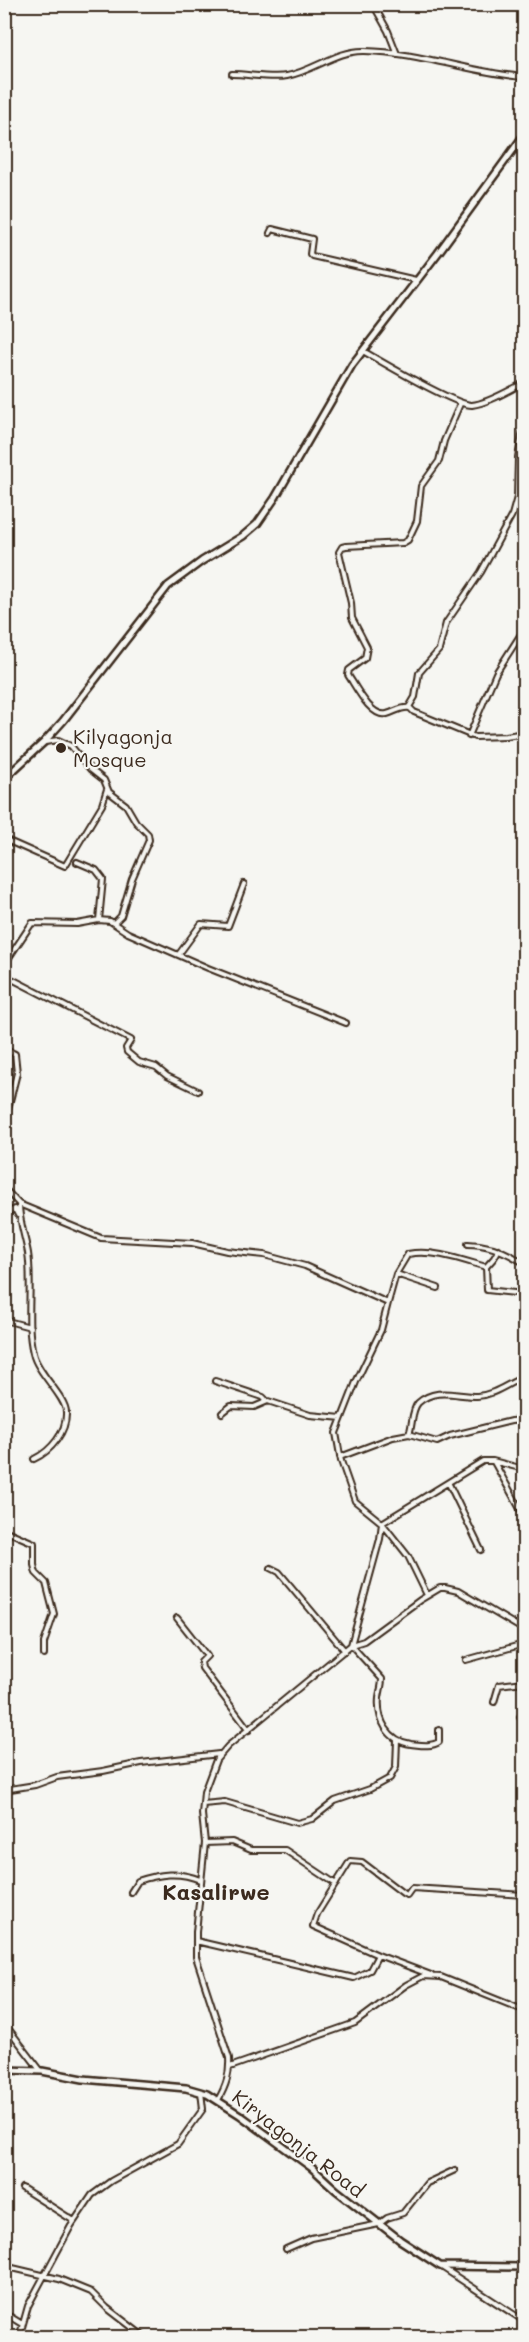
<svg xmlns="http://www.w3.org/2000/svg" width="529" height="2342" font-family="Mali,sans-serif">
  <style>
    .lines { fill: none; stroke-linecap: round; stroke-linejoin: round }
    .minor-casing { stroke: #3b2a1e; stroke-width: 8 }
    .tertiary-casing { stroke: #3b2a1e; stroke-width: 10 }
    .minor { stroke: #f6f6f2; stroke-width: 4 }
    .tertiary { stroke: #f6f6f2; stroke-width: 5 }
    .poi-dot { fill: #3b2a1e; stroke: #f6f6f2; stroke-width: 2 }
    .labels { text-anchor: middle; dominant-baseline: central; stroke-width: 4.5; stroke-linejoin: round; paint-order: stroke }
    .poi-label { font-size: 20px; fill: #3b2a1e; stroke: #f6f6f2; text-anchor: start }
    .street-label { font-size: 20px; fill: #3b2a1e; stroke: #f6f6f2 }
    .quarter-label { font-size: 22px; font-weight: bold; fill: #3b2a1e; stroke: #f6f6f2 }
  </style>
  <rect width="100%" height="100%" fill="#f6f6f2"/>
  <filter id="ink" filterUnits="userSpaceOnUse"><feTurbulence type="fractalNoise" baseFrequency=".0167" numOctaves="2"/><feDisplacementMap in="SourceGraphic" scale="12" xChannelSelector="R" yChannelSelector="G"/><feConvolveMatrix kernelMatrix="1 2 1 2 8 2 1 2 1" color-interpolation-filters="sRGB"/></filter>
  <g filter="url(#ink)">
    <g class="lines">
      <g class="minor-casing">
        <path id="minor" d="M373,4L388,31L397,54
          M249,5V4
          M232,74C248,74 271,79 287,76C314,71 337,50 365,51C419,52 471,73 524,77
          M270,233L272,229L312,239L310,254L312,256L416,280
          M363,351C380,361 457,406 472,405C489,403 509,390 524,383
          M524,424L518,457L517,497L512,515L481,572L446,623L439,650L419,673L415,697L409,707L414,712L475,737L506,736L524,733
          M410,708C402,706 395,712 387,714C371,718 356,687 348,675L349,670L365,658L367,647L352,618L351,603L339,552L342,547L346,546L403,543L408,540L417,521L421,486L439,461L444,441L460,404
          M469,736L496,673L521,634L524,620
          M45,742L58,740L71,746L90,769L104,780L109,792L126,805L136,822L148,834L149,840L132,879L121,916L114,923
          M4,839L65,866L102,805L107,789
          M77,862L96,870L103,879L99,920
          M179,954L201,924L228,926L244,884
          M4,965L32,923L77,924L99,920L110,921L128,933L208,968L346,1023
          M4,975L131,1040L126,1048L127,1052L139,1062L156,1067L167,1076L198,1091
          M4,1049L15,1054L17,1073L4,1125
          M4,1188L19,1204L101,1238L192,1243L227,1251L264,1255L305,1266L388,1303L381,1330L356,1382L336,1433L341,1461L355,1501L382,1523L380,1539L351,1645L382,1679C382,1685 380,1691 379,1698C377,1720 388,1741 411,1744C421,1745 431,1747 439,1742V1730
          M19,1204C19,1221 25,1236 28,1253C33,1286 25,1320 33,1353C37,1373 66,1397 66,1412C67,1432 51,1451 34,1459
          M4,1214L15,1209L18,1215
          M468,1244C489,1244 507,1252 524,1263
          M486,1267L487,1290L524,1294
          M396,1274L438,1288
          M388,1303L396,1274L408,1254C432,1249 462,1260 486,1267L494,1258L499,1249
          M4,1320L30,1327
          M215,1381L263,1397L265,1399L264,1402
          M222,1413L231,1406L254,1407L268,1401L310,1415L342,1418
          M409,1434L437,1442L450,1436L511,1421L524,1420
          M340,1457L393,1437L409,1434C413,1425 411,1411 418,1403C436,1387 455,1396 477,1396C495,1395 508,1383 524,1377
          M494,1462L524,1516
          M449,1484L481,1550
          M4,1530L34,1543V1565L36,1573L46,1583L54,1614L44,1643V1655
          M271,1568L279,1572L345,1651
          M427,1595L408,1556L382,1523L483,1461H493L524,1469
          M177,1618L207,1656L201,1662L202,1668L249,1730
          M466,1660L524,1644
          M494,1702L499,1685L524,1682
          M520,1717H524
          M4,1790L35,1785L57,1777L103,1771L141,1763L219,1754
          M203,1804L225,1802L297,1823L312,1819L335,1801L370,1789L390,1778L396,1767L397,1740
          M205,1843L232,1842L251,1850H285L336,1884
          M131,1892L138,1881C159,1874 179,1871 200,1880
          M196,1941L354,1978L370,1970L378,1955
          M431,1975L378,1955L313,1926L317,1914L350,1861L362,1862L404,1894L407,1895L412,1888L524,1895
          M4,2023L41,2071
          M230,2067L355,2023L406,1985L423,1976L441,1977L518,2008
          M218,2100C226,2086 230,2074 229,2058L196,1957V1932L205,1843L202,1814L204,1792L216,1760L228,1746L351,1645L364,1641L420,1600L440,1588H445L458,1591L524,1630
          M22,2188L74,2221
          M286,2249L311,2238L379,2224L387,2218L403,2213L427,2183L455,2170
          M4,2252L8,2256L9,2267
          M4,2266L59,2279L91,2292L107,2308L146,2338
          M440,2266L524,2321
          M4,2313L22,2324
          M19,2338L28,2306L71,2226L92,2195L111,2181L178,2144L203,2109L201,2092"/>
      </g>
      <g class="tertiary-casing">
        <path id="tertiary" d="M4,779L44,742L63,721L168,586L202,561L243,536L257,524L275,498L352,365L438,253L524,135
          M4,2070L42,2071L83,2079L186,2088L207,2094L240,2115L312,2168L336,2190L400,2240L440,2266L524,2267"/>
      </g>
      <use href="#minor" class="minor"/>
      <use href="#tertiary" class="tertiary"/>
    </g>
  </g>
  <circle class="poi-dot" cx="61" cy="748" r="6"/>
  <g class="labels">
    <g class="poi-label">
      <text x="73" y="736">Kilyagonja<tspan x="73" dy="23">Mosque</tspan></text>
    </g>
    <g class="street-label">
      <text transform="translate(299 2143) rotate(38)">Kiryagonja Road</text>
    </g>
    <g class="quarter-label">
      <text x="216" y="1891">Kasalirwe</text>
    </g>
  </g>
  <rect width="529" height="2342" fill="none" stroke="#f6f6f2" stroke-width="24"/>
  <rect x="12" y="12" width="505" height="2318" fill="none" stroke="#3b2a1e" stroke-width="2" filter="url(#ink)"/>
</svg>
